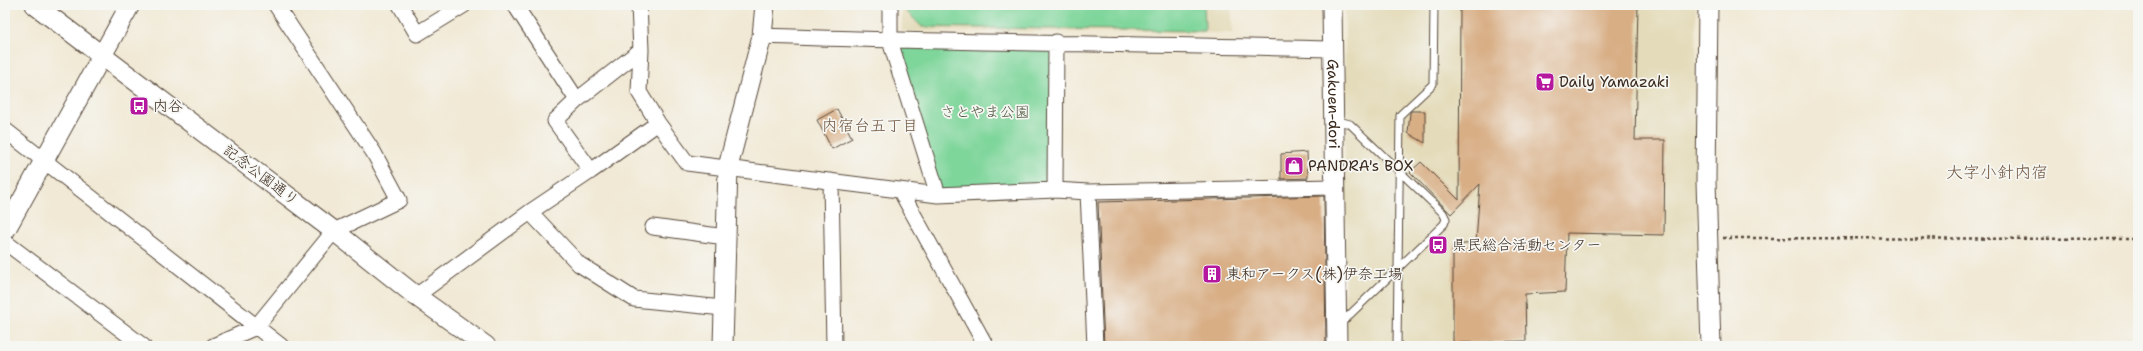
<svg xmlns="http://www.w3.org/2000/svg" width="2143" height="351" font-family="'Shantell Sans','Klee One',sans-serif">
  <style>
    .built { fill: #e4dbba }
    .green { fill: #7fd69b; stroke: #5d805c }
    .building { fill: #d8ae85 }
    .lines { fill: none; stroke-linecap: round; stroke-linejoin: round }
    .service-casing { stroke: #564739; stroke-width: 9 }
    .minor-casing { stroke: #564739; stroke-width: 17 }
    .tertiary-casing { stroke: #564739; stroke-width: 21 }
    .path { stroke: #564739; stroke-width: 2.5; stroke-dasharray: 3 3; stroke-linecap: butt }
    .service { stroke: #fff; stroke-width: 7 }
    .minor { stroke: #fff; stroke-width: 15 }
    .tertiary { stroke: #fff; stroke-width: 19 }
    .labels { text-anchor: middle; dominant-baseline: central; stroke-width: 3.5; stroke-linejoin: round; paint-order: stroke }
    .poi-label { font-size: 15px; fill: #3b2a1e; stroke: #f6f6f2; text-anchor: start }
    .street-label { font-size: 15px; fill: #3b2a1e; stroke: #f6f6f2 }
    .park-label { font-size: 15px; fill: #4c553d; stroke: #f6f6f2 }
    .neighbourhood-label { font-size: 16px; fill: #725842; stroke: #f6f6f2 }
    .quarter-label { font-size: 17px; fill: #725842; stroke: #f6f6f2 }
  </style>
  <rect width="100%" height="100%" fill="#f6f6f2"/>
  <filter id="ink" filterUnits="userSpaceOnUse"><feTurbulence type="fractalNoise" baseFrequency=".025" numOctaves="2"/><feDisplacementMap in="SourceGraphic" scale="8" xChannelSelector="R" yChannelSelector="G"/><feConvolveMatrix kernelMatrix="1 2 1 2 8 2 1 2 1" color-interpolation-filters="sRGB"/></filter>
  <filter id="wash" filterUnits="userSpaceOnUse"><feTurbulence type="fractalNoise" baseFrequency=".012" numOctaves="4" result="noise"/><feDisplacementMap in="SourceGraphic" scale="16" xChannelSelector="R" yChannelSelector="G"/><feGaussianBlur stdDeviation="0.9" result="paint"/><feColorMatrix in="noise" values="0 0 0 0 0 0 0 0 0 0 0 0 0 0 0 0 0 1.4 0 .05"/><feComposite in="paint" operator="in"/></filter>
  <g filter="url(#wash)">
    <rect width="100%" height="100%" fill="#f1e9d5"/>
    <path class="built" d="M902,5H1231L1233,33L902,31Z
      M1345,5H1696L1698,346H1345Z"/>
    <path class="green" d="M907,5H1204L1205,31L922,27L907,12Z
      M890,41L1056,42L1055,190L938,195Z"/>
    <g id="blocks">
      <path class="building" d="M1460,5H1638L1635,140H1665L1664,235L1567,233L1565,292L1525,294L1526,341L1453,343V245L1476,243L1480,184L1451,214L1410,172L1421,162L1459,200Z
        M837,109L852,138L832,149L817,120Z
        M1411,111H1425V143L1408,133L1410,113Z
        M1307,152L1308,178L1281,179V154Z
        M1324,196L1326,346H1104L1098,202Z"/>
    </g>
  </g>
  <g filter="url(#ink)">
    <use href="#blocks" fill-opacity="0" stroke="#564739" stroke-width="1"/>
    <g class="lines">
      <g class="service-casing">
        <path id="service" d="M1334,120L1350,124L1443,213L1446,219L1444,224L1339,325
          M1397,346L1400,115L1433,84L1434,5"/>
      </g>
      <g class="minor-casing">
        <path id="minor" d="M400,5L417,34L464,5
          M515,5L577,100
          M639,5L641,50L639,92L658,123L687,163L938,195L1055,190L1088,192L1333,187
          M890,5V41L938,195
          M762,36C952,43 1142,44 1333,49
          M5,130L281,346
          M591,171L555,121L577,100L641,50
          M831,181L834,346
          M900,190L986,346
          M1055,190L1056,42
          M1088,192L1095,346
          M530,212L579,264L634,299L723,308
          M653,227L725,237
          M5,242L143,346
          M416,296L530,212L591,171L658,123
          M213,346L256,327L334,231L399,200L374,153L276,5"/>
      </g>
      <g class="tertiary-casing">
        <g id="tertiary">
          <path d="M35,5L334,231L416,296L486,346"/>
          <path id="s1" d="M1332,5L1337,346"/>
          <path d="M1708,5L1706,181L1711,346"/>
          <path d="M5,231L130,5"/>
          <path d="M723,346L728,167L762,36L765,5"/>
        </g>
      </g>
      <path class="path" d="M1723,238L2138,239"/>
      <use href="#service" class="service"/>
      <use href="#minor" class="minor"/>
      <use href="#tertiary" class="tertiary"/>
    </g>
  </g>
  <defs>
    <g id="supermarket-square" transform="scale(1)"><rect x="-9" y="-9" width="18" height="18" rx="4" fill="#b5179e" stroke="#f6f6f2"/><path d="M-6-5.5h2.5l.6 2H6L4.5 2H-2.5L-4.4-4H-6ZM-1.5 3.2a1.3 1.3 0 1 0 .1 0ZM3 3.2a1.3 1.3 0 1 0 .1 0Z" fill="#fff"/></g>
    <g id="bus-square" transform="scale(1)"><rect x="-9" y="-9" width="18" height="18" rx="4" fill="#b5179e" stroke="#f6f6f2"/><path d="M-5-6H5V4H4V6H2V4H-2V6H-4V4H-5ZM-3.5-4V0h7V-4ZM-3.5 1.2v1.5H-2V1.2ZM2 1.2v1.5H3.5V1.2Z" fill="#fff"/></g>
    <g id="shop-square" transform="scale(1)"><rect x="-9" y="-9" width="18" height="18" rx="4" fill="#b5179e" stroke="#f6f6f2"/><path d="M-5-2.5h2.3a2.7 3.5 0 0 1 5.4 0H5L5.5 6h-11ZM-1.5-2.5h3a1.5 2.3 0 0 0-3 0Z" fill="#fff"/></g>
    <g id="building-square" transform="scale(1)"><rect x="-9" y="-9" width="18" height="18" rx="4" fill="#b5179e" stroke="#f6f6f2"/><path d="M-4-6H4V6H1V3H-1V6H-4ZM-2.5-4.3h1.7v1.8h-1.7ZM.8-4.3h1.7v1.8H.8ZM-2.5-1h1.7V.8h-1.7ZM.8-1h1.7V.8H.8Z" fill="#fff"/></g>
  </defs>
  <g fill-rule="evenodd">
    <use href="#supermarket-square" x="1545" y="82"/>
    <use href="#bus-square" x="139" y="106"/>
    <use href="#shop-square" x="1294" y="166"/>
    <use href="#bus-square" x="1438" y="245"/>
    <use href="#building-square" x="1212" y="274"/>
  </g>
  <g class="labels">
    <g class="poi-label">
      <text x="1559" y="82">Daily Yamazaki</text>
      <text x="153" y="106">内谷</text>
      <text x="1308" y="166">PANDRA's BOX</text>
      <text x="1452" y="245">県民総合活動センター</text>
      <text x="1226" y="274">東和アークス(株)伊奈工場</text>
    </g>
    <g class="street-label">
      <text stroke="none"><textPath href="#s1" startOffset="99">Gakuen-dori</textPath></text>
      <text transform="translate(261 175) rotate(37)">記念公園通り</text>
    </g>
    <g class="park-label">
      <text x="985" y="112">さとやま公園</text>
    </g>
    <g class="neighbourhood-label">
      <text x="870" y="125">内宿台五丁目</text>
    </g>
    <g class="quarter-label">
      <text x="1997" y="172">大字小針内宿</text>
    </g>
  </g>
  <rect width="2143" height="351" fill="none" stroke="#f6f6f2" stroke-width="20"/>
</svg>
